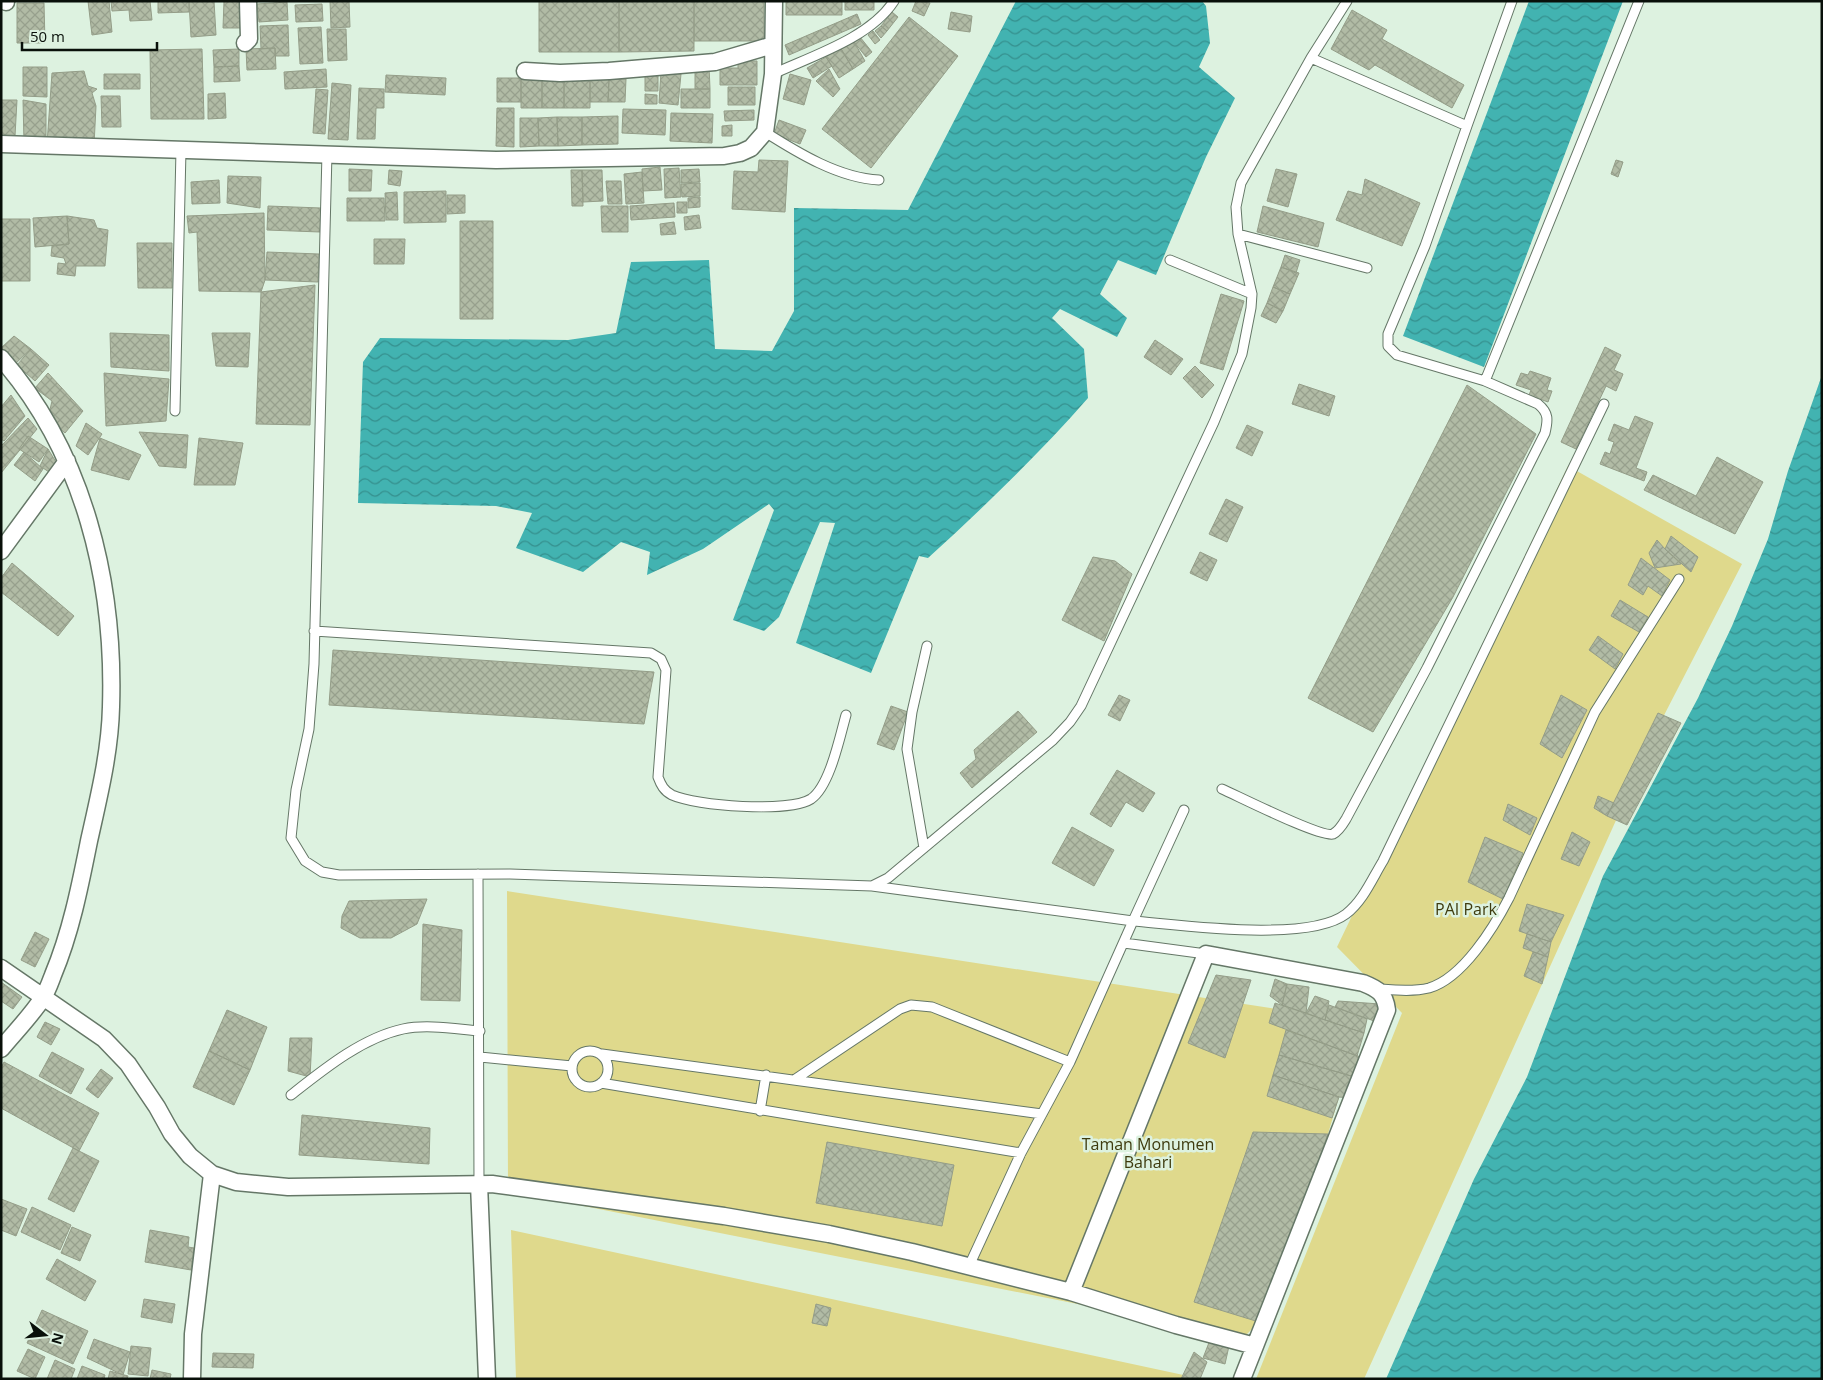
<svg xmlns="http://www.w3.org/2000/svg" width="1823" height="1380" font-family="'Open Sans',sans-serif">
  <style>
    .green { fill: #dfd98c }
    .water { fill: url(#water-waves) }
    .building { fill: url(#building-cross-hatch); stroke: #949d88 }
    .lines { fill: none; stroke-linecap: round; stroke-linejoin: round }
    .lane-casing { stroke: #657767; stroke-width: 11 }
    .street-casing { stroke: #657767; stroke-width: 19 }
    .lane { stroke: #fff; stroke-width: 9 }
    .street { stroke: #fff; stroke-width: 16 }
    .labels { text-anchor: middle; dominant-baseline: central; stroke-width: 5; stroke-linejoin: round; paint-order: stroke }
    .park-label { font-size: 16px; fill: #3e3b0e; stroke: #ddf2e0 }
  </style>
  <defs>
    <pattern id="water-waves" width="16" height="10" patternUnits="userSpaceOnUse" patternTransform="scale(1.25)"><rect width="16" height="10" fill="#42b3b1"/><path d="M0 5q4-4 8 0t8 0" fill="none" stroke="#35908e"/></pattern>
    <pattern id="building-cross-hatch" width="8" height="8" patternUnits="userSpaceOnUse" patternTransform="scale(1.25)"><rect width="8" height="8" fill="#b1bba5"/><path d="M0 0l8 8M0 8l8-8" fill="none" stroke="#97a08d"/></pattern>
  </defs>
  <rect width="100%" height="100%" fill="#ddf2e0"/>
  <path class="green" d="M1568,466L1742,564L1659,725L1364,1379H1256L1402,1013L1337,947Z
    M507,891L1361,1022L1328,1134L1259,1322L1244,1337L508,1191Z
    M511,1230L1202,1379H516Z"/>
  <path class="water" d="M1016,1H1202L1206,6L1210,43L1199,67L1235,98L1206,157L1156,275L1118,260L1100,294L1127,318L1117,337L1060,309L1052,318L1084,349L1088,398C1038,455 984,507 928,558L919,556L871,673L796,643L835,523L820,522L779,617L764,631L733,620L774,510L769,504L703,549L647,575L650,552L621,542L583,572L516,548L532,513L496,506L358,503L363,362L380,338L568,340L616,333L631,262L709,260L715,349L772,351L794,311V208L908,210Z
    M1529,1H1623L1484,367L1403,336Z
    M1822,375V1379H1386L1474,1179L1527,1077L1603,876L1698,698L1732,626L1768,539L1788,471Z"/>
  <path class="building" d="M88,1H109L112,32L92,35Z
    M111,1H150L152,20L130,21L129,10L112,11Z
    M158,1H189V12L158,13Z
    M189,1H214L216,35L191,37Z
    M224,1H243V28H223Z
    M330,1H349L350,27L331,28Z
    M539,1H619V52H539Z
    M619,1H694V51L619,52Z
    M694,1H764V41H694Z
    M786,1H842V15H786Z
    M845,1H874V10H845Z
    M916,1L930,3L924,16L912,11Z
    M287,2L288,20L259,22L257,4Z
    M17,3H44L45,43H17Z
    M322,4L323,21L296,22L295,5Z
    M1352,10L1387,30L1382,39L1464,85L1452,108L1375,65L1369,70L1331,49Z
    M892,12L898,17L887,31L881,26Z
    M951,12L972,16L970,32L948,29Z
    M857,14L861,24L789,55L785,45Z
    M909,17L958,56L871,168L822,129Z
    M288,25L289,56H275V48L261,49L260,26Z
    M881,26L887,31L881,38L875,31Z
    M321,27L323,63L300,64L298,28Z
    M327,29H346L347,60L328,61Z
    M873,31L880,40L875,44L868,35Z
    M860,37L872,52L866,57L854,42Z
    M853,40L865,61L853,69L840,47Z
    M840,47L853,69L839,78L826,57Z
    M275,48L276,69L247,70L246,49Z
    M202,49L204,119H151L150,50Z
    M239,49V66L214,67L213,50Z
    M826,57L832,66L813,78L807,68Z
    M738,61H757V85H720V68H738Z
    M239,66L240,81L214,82V67Z
    M709,66L710,89H695V67Z
    M23,67H47V97L23,96Z
    M326,69L327,87L285,89L284,72Z
    M829,69L840,89L833,97L816,81Z
    M84,71L88,86L97,89L92,93L96,106L94,145L47,144L52,73Z
    M661,72L681,74L678,105L659,103Z
    M104,74H140V89H104Z
    M790,74L811,80L804,105L783,99Z
    M386,75L446,78L445,95L385,92Z
    M645,75H658V91H645Z
    M497,78H521V102H497Z
    M521,78H542V108H521Z
    M542,78H564V108H542Z
    M564,78L590,79V108H564Z
    M590,79H609L608,102H590Z
    M609,79H626L625,102H608Z
    M332,83L351,85L348,140L328,139Z
    M728,87H755V105H728Z
    M359,88L384,89V108H376L375,139H357Z
    M316,89L328,90L325,134L313,133Z
    M681,89H710V108H681Z
    M225,93L226,118L208,119V94Z
    M645,94L657,95V104H645Z
    M101,96H120L121,127H102Z
    M1,100H17L15,136H1Z
    M23,100L46,104V139L24,143Z
    M497,108H514V147L496,146Z
    M623,109L666,110L665,135L622,133Z
    M754,110V120L725,121L724,111Z
    M671,113L713,114L712,143L670,141Z
    M618,116V144L582,145V117Z
    M557,117H582V145L558,146Z
    M557,117L558,146H539L538,118Z
    M520,118H538L539,146L520,147Z
    M779,120L806,130L800,144L774,134Z
    M732,125V136H722V126Z
    M759,160L788,161L785,212L732,209L734,171L758,172Z
    M1616,160L1623,162L1618,177L1611,174Z
    M660,167L662,190L643,191L642,169Z
    M679,168L681,197L665,198L664,169Z
    M349,169L372,170L371,191H349Z
    M699,169L700,182L681,183V170Z
    M1276,169L1297,174L1288,207L1267,201Z
    M389,170L402,171L400,186L388,184Z
    M571,170H582L583,206H572Z
    M582,170H602L603,201L583,202Z
    M642,172L644,203L626,204L624,174Z
    M228,176L261,177L260,208L227,203Z
    M1365,179L1420,203L1402,246L1336,220L1348,191L1362,195Z
    M219,180L220,203L192,204L191,182Z
    M606,181H621L622,204H608Z
    M700,183V196L682,197L681,184Z
    M446,191V222L404,223V192Z
    M397,192L398,220H386L385,193Z
    M447,195H465V213L447,214Z
    M700,197V207L688,208V198Z
    M347,198H384L385,221H347Z
    M677,202H687V213H677Z
    M674,203L675,217L631,220L630,206Z
    M268,206L321,208L320,232L267,230Z
    M601,206H628V232H602Z
    M1263,206L1324,223L1318,247L1257,232Z
    M264,213L265,280L261,292L199,291L197,232L189,233L187,216Z
    M699,215L701,228L685,230L684,217Z
    M67,216L69,244L35,247L33,218Z
    M67,216L94,220L97,228L108,230L105,266H76L75,276L57,274L58,263L66,264L64,258L51,256L52,246L69,244Z
    M1,219H30V281H1Z
    M460,221H493V319H460Z
    M674,222L676,234L661,235L660,224Z
    M374,239H405L404,264H374Z
    M137,243H172V288H138Z
    M267,252L319,254L318,282L265,280Z
    M1285,255L1300,260L1296,273L1281,267Z
    M1281,267L1299,273L1290,294L1273,287Z
    M315,285L310,425L256,424L261,292Z
    M1273,287L1290,294L1283,311L1267,303Z
    M1221,294L1244,301L1223,370L1200,363Z
    M1267,303L1283,311L1276,323L1261,316Z
    M110,333L169,335V371L111,367Z
    M212,333H250L248,367L216,366Z
    M14,336L31,349L14,365L1,348Z
    M1155,340L1183,359L1171,375L1144,357Z
    M1605,347L1621,355L1614,370L1623,374L1616,391L1606,386L1576,449L1561,442Z
    M31,349L49,365L35,381L17,365Z
    M1195,366L1214,385L1202,398L1183,378Z
    M1530,371L1551,378L1547,390L1552,391L1548,402L1529,395L1531,390L1516,385L1521,373L1528,375Z
    M48,373L83,411L65,433L48,418L52,401L35,388Z
    M104,373L169,379L166,421L106,426Z
    M1299,384L1335,396L1329,416L1292,404Z
    M1467,385L1536,434L1453,597L1373,732L1308,698Z
    M11,395L25,416L4,441L1,439V407Z
    M1635,416L1653,423L1636,468L1647,472L1644,481L1600,464L1605,452L1610,454L1614,442L1608,440L1614,424L1629,430Z
    M28,418L37,429L1,473V446Z
    M86,423L102,434L88,455L76,446Z
    M1247,425L1263,432L1252,456L1236,448Z
    M139,432L188,435L186,468L159,466Z
    M28,436L48,449L39,462L19,449Z
    M100,438L141,455L129,480L91,470Z
    M199,438L243,443L235,485H194Z
    M48,449L59,467L55,476L40,466Z
    M24,452L43,469L35,481L14,465Z
    M1717,457L1763,482L1735,534L1644,490L1653,475L1696,496Z
    M1226,499L1243,507L1227,542L1209,534Z
    M1671,536L1698,557L1691,572L1665,549Z
    M1657,540L1665,549L1681,564L1655,568L1649,553Z
    M1200,552L1217,560L1207,581L1190,573Z
    M1093,557L1115,561L1132,574L1104,641L1062,620Z
    M1641,558L1670,580L1662,596L1648,586L1643,595L1628,585Z
    M12,563L74,616L58,636L1,592V578Z
    M1620,600L1648,617L1639,632L1611,616Z
    M1598,636L1623,654L1615,669L1589,650Z
    M333,650L654,672L644,724L329,705Z
    M1119,695L1130,700L1120,721L1108,715Z
    M1561,695L1587,710L1562,758L1540,744Z
    M891,706L908,712L894,750L877,744Z
    M1018,711L1037,732L972,788L960,773L976,759L974,750Z
    M1658,713L1681,723L1627,825L1607,816Z
    M1117,770L1155,793L1143,812L1126,802L1111,827L1090,814Z
    M1598,796L1614,803L1607,816L1594,808Z
    M1508,804L1537,818L1530,835L1503,820Z
    M1072,827L1114,850L1094,886L1052,863Z
    M1572,832L1590,842L1579,866L1561,859Z
    M1485,837L1523,853L1503,899L1468,882Z
    M427,899L417,924L391,938H360L341,928L342,916L349,901Z
    M1527,904L1564,915L1551,942L1519,931Z
    M423,924L462,930L460,1001L421,1000Z
    M35,932L49,939L35,967L21,960Z
    M1527,934L1551,942L1548,957L1523,948Z
    M1533,952L1548,957L1542,984L1524,976Z
    M1216,975L1251,980L1225,1058L1188,1043Z
    M1275,979L1287,984L1282,1005L1270,996Z
    M1,982L22,997L13,1009L1,1001Z
    M1287,984L1309,987L1306,1013L1282,1005Z
    M1315,996L1329,1001L1325,1020L1306,1013Z
    M1338,1001L1380,1004L1377,1022L1335,1007Z
    M1275,1003L1364,1033L1357,1056L1269,1023Z
    M1329,1005L1367,1019L1364,1033L1325,1020Z
    M227,1010L267,1027L250,1070L209,1051Z
    M45,1022L60,1029L51,1045L37,1037Z
    M1286,1030L1366,1059L1358,1078L1279,1055Z
    M290,1038H312L310,1077L288,1071Z
    M209,1051L250,1070L234,1105L193,1087Z
    M52,1052L84,1069L71,1094L39,1076Z
    M1279,1055L1358,1078L1350,1098L1339,1097L1273,1075Z
    M4,1062L99,1113L79,1151L1,1108V1068Z
    M101,1069L113,1078L98,1098L86,1089Z
    M1273,1075L1339,1097L1332,1118L1267,1096Z
    M302,1115L430,1128L429,1164L299,1155Z
    M1253,1132L1328,1134L1259,1322L1194,1302Z
    M827,1142L954,1165L942,1226L816,1203Z
    M73,1148L99,1161L74,1212L48,1199Z
    M1,1199L27,1209L16,1236L1,1230Z
    M32,1207L71,1225L60,1250L21,1232Z
    M72,1227L91,1235L80,1261L61,1253Z
    M150,1230L189,1237L188,1247L194,1248L191,1270L145,1262Z
    M57,1259L96,1281L85,1301L46,1279Z
    M144,1299L175,1304L172,1323L141,1317Z
    M816,1304L831,1308L827,1326L812,1323Z
    M42,1310L88,1331L73,1364L27,1343Z
    M94,1339L130,1352L123,1375L87,1358Z
    M1210,1340L1229,1346L1225,1364L1203,1358Z
    M131,1346L151,1348L148,1376L128,1374Z
    M28,1349L45,1357L35,1379L17,1371Z
    M1194,1352L1207,1362L1200,1379H1181Z
    M213,1353L254,1354L253,1368L212,1367Z
    M55,1360L75,1369L71,1379H47Z
    M82,1366L105,1375L104,1379H77Z
    M152,1370L171,1374L170,1379H150Z
    M110,1371L128,1376L127,1379H108Z"/>
  <g class="lines">
    <g class="lane-casing">
      <path id="lane" d="M1311,58L1467,126L1425,246L1388,334V346L1397,355L1485,381L1639,1
        M773,74C812,56 870,38 894,1
        M1467,126L1512,1
        M765,132C798,153 839,178 879,180
        M327,153L314,664L309,729L296,790L291,838L305,861L322,872L339,875L510,874L872,886L888,878L1053,740L1070,722L1081,706L1214,422L1242,354L1251,308L1252,294L1238,234L1236,207L1241,183L1311,58L1347,1
        M1238,234L1367,268
        M1170,260L1252,294
        M175,411L181,150
        M314,631L651,653L661,659L666,670L658,777C661,785 664,791 672,795C696,806 789,813 811,799C830,786 840,736 846,715
        M1222,789C1238,796 1321,838 1333,834C1339,831 1343,824 1346,819L1427,668L1545,433C1548,420 1549,413 1538,404L1485,381
        M924,848L907,749L912,712L927,646
        M478,874L479,1184
        M872,886L1133,921L1184,810
        M1124,943L1206,954
        M1379,989C1394,990 1413,992 1429,988C1463,978 1494,927 1509,898L1595,712L1679,579
        M572 1069a18 18 0 1 1 36 0a18 18 0 1 1-36 0Z
        M602,1054L1042,1114
        M480,1057L572,1066
        M794,1080L900,1009L911,1005L932,1007L1070,1062
        M601,1083L1021,1153
        M291,1095C324,1069 362,1038 403,1029C427,1024 456,1029 480,1031
        M760,1111L766,1075
        M969,1266L1021,1153L1070,1062L1133,921C1181,925 1308,943 1346,914C1363,901 1372,879 1383,861L1604,404"/>
    </g>
    <g class="street-casing">
      <path id="street" d="M6,1V2
        M245,43L249,39L248,1
        M525,71L560,73L609,71L715,62L773,45
        M1,144L496,160L724,156L740,153L751,148L765,132L773,74L774,1
        M1,358C84,453 115,582 111,707C110,752 99,796 89,841C80,886 71,932 53,975C50,983 47,992 42,999C30,1017 15,1032 1,1049
        M1,551L67,461
        M1,968L104,1039L128,1064L157,1107L172,1134L190,1156L212,1174L236,1182L288,1187L492,1184L724,1216L829,1234L912,1252L1071,1292L1176,1325L1255,1346L1242,1379
        M479,1184L487,1379
        M1071,1292L1206,954L1363,983C1378,989 1385,993 1387,1010L1255,1346
        M192,1379L193,1334L212,1174"/>
    </g>
    <use href="#lane" class="lane"/>
    <use href="#street" class="street"/>
  </g>
  <g class="labels">
    <g class="park-label">
      <text x="1466" y="909">PAI Park</text>
      <text x="1148" y="1144">Taman Monumen<tspan x="1148" dy="18">Bahari</tspan></text>
    </g>
  </g>
  <rect width="1823" height="1380" fill="none" stroke="#09100a" stroke-width="5"/>
  <g transform="translate(45 1335) rotate(106)" stroke="#ddf2e0" stroke-width="4" paint-order="stroke">
  <path d="M0-4L9 19L0 12L-9 19Z" fill="#09100a"/>
  <text y="-8" font-size="14" font-weight="bold" text-anchor="middle" fill="#09100a">N</text>
  </g>
  <path d="M22 42v8h135v-8" fill="none" stroke="#09100a" stroke-width="2.5"/>
  <text x="30" y="42" font-size="15" fill="#09100a" stroke="#ddf2e0" stroke-width="4" paint-order="stroke">50 m</text>
</svg>
